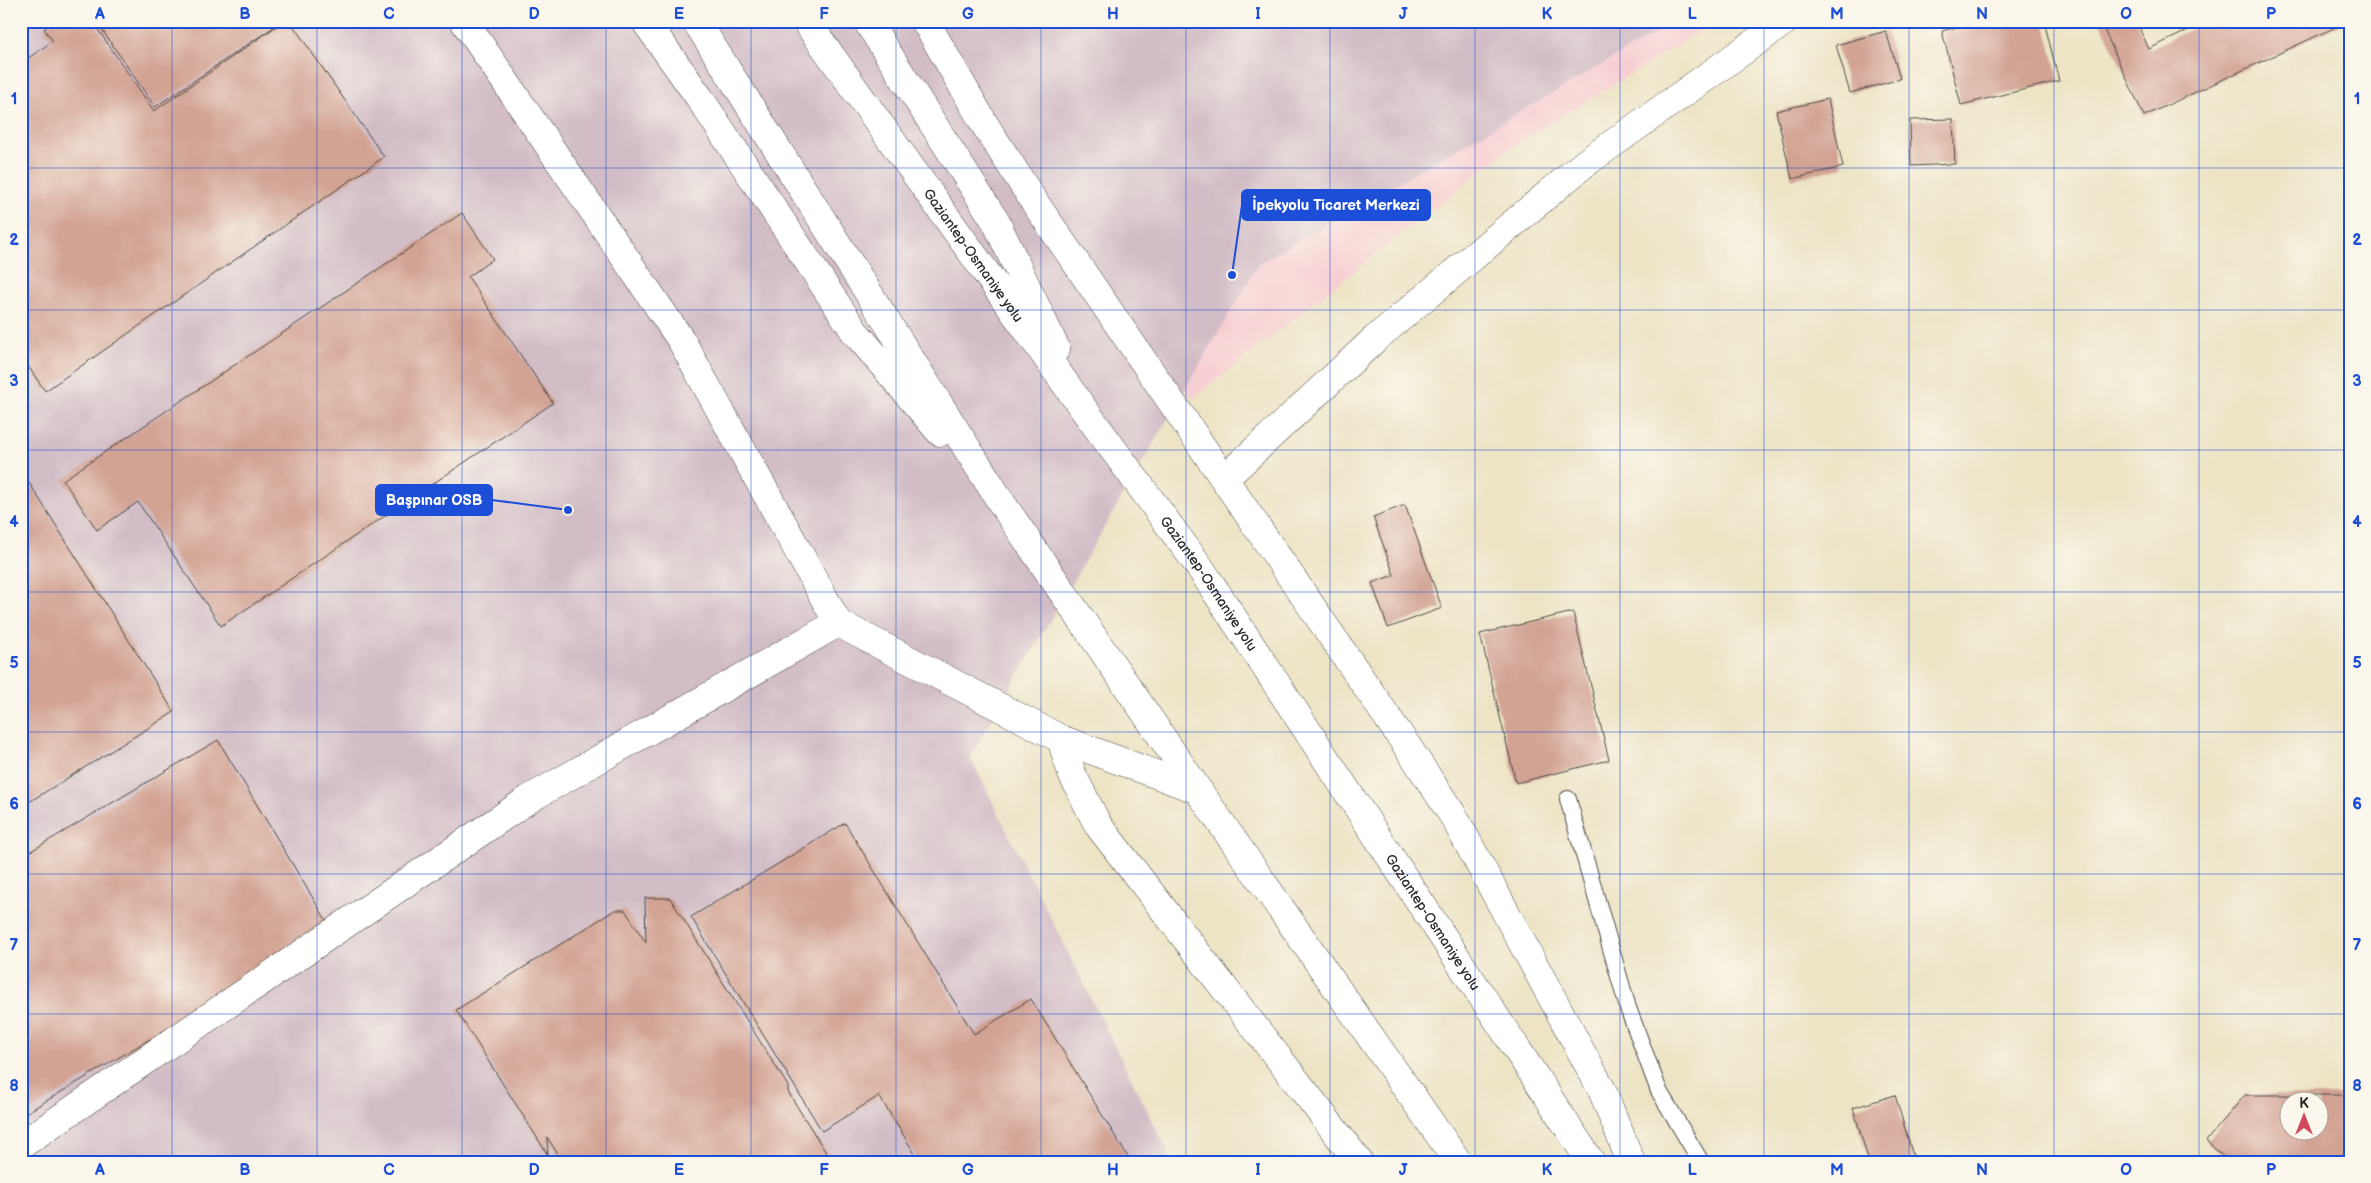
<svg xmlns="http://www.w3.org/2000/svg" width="2371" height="1183" font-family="'Balsamiq Sans',sans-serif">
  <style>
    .built { fill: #f7cfd2 }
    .industrial { fill: #d2bdc6 }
    .building { fill: #d2a293; fill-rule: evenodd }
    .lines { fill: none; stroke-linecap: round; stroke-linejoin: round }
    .service-casing { stroke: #484742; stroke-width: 18 }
    .minor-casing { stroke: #484742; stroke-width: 29 }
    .tertiary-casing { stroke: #484742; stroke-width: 29 }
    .trunk-casing { stroke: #484742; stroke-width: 29 }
    .service { stroke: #fff; stroke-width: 16 }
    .minor { stroke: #fff; stroke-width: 28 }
    .tertiary { stroke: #fff; stroke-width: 28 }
    .trunk { stroke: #fff; stroke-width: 28 }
    .grid { fill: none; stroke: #1d4ed8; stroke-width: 1; stroke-opacity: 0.55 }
    .labels { text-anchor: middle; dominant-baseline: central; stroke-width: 4.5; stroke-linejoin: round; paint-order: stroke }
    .street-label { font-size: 14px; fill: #2b2b2b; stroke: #fbf7ec }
    .leader { fill: none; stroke: #1d4ed8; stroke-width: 2 }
    .callout-dot { fill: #1d4ed8; stroke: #fbf7ec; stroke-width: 2 }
    .callout { fill: #1d4ed8; stroke: #1d4ed8; stroke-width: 2 }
    .callout-label { font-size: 15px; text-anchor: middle; font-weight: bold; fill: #fff }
    .neatline { fill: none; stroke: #1d4ed8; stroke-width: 2 }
    .grid-label { font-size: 16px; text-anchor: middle; font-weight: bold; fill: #1d4ed8 }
  </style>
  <rect width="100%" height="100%" fill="#fbf7ec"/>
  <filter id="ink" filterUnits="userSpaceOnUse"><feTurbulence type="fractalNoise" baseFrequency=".02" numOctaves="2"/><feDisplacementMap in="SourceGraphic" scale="10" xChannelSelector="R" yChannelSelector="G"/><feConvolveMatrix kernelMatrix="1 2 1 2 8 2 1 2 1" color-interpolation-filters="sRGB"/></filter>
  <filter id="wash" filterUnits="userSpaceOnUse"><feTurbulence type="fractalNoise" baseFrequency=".0096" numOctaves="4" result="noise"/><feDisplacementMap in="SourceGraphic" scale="20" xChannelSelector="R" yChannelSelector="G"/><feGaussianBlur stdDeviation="1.12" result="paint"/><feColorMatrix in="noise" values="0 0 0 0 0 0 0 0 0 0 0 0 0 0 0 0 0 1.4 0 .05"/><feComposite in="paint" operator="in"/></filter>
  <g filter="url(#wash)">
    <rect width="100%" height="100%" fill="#ede4c6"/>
    <path class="built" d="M955,21H1716L1506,151L1192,399Z"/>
    <path class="industrial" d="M21,21H1677L1259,263L970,757L1173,1162H21Z"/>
    <g id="blocks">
      <path class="building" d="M55,21H92L154,111L284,21H290L384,157L45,391L21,356V63L53,41L44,29Z
        M96,21H276L278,24L155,107Z
        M1980,21H2044L2059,81L1961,105L1942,31Z
        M2100,21H2136L2149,49L2208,21H2349L2144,116Z
        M1886,31L1900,79L1850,93L1836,45Z
        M1828,99L1843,167L1792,179L1776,111Z
        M1953,119L1955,164L1911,166L1910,120Z
        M462,213L493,259L468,277L553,403L221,626L138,502L97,530L63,480Z
        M21,470L174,712L21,807Z
        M1405,505L1442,608L1388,628L1372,583L1394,575L1373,517Z
        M1573,612L1609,760L1516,783L1480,634Z
        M218,740L332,930L21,1116V857Z
        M845,823L974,1034L1031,999L1131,1162H920L879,1096L822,1131L691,917Z
        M645,898H670L788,1086V1092L832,1162H563L547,1137L548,1155L456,1010L615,910H625L646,943Z
        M1895,1095L1915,1162H1869L1853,1108Z
        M2245,1095H2350V1162H2229L2206,1141ZM2288,1100H2318V1130H2288Z"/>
    </g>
  </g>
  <g filter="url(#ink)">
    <use href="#blocks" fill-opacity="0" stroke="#484742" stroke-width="1"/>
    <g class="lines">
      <g class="service-casing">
        <path id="service" d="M1568,799L1628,1008L1659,1091L1701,1162"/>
      </g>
      <g class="minor-casing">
        <path id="minor" d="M838,623L1061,739L1198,790
          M1061,739L1072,774L1098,825L1359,1162
          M21,1145L529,799L838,623L681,340L464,21"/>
      </g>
      <g class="tertiary-casing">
        <path id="tertiary" d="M1224,479L1375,339L1584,164L1785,21"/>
      </g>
      <g class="trunk-casing">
        <g id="trunk">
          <path d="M645,21L699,97L855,332L940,432"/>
          <path d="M696,21L1003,505L1198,790L1458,1162"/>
          <path id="s1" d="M806,21L1085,411L1199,566L1591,1162"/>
          <path d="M867,21L996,222L1056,349"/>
          <path d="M925,21L985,125L1033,200L1405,743L1454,817L1602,1090L1631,1162"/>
        </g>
      </g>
      <use href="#service" class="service"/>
      <use href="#minor" class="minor"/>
      <use href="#tertiary" class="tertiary"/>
      <use href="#trunk" class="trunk"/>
    </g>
  </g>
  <path class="grid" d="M172,21V1162M317,21V1162M462,21V1162M606,21V1162M751,21V1162M896,21V1162M1041,21V1162M1186,21V1162M1330,21V1162M1475,21V1162M1620,21V1162M1764,21V1162M1909,21V1162M2054,21V1162M2199,21V1162M21,168H2350M21,310H2350M21,450H2350M21,592H2350M21,732H2350M21,874H2350M21,1014H2350"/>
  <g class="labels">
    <g class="street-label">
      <text stroke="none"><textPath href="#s1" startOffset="288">Gaziantep-Osmaniye yolu</textPath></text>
      <text stroke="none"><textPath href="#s1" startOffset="692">Gaziantep-Osmaniye yolu</textPath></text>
      <text stroke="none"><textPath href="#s1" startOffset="1098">Gaziantep-Osmaniye yolu</textPath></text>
    </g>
  </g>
  <path class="leader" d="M1232 275L1242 205M568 510L492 500"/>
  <g class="callout-dot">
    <circle cx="1232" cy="275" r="5"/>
    <circle cx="568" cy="510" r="5"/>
  </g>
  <g class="callout">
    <rect x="1242" y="190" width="188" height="30" rx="5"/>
    <rect x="376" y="485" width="116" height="30" rx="5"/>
  </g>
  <g class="callout-label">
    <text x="1336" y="210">İpekyolu Ticaret Merkezi</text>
    <text x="434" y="505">Başpınar OSB</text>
  </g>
  <rect width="2371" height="1183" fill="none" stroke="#fbf7ec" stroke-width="55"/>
  <g transform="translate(2304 1116)"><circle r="24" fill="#fbf7ec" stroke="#a8a59f"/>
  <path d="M0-4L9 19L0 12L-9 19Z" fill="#d1495b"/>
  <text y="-8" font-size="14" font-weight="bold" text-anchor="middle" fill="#2b2b2b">K</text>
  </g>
  <rect x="28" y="28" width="2316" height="1128" class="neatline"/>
  <g class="grid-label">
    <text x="100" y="19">A</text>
    <text x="245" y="19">B</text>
    <text x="389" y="19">C</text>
    <text x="534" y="19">D</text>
    <text x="679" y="19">E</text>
    <text x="824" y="19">F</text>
    <text x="968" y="19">G</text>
    <text x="1113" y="19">H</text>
    <text x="1258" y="19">I</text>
    <text x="1403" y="19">J</text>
    <text x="1547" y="19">K</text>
    <text x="1692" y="19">L</text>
    <text x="1837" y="19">M</text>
    <text x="1982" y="19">N</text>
    <text x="2126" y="19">O</text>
    <text x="2271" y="19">P</text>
    <text x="14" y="104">1</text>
    <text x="2357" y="104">1</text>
    <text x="14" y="245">2</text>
    <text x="2357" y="245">2</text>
    <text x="14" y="386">3</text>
    <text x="2357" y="386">3</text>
    <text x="14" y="527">4</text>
    <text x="2357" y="527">4</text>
    <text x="14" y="668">5</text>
    <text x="2357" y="668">5</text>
    <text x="14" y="809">6</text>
    <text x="2357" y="809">6</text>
    <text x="14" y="950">7</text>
    <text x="2357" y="950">7</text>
    <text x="14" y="1091">8</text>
    <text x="2357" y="1091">8</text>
    <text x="100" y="1175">A</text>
    <text x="245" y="1175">B</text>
    <text x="389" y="1175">C</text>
    <text x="534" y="1175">D</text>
    <text x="679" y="1175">E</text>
    <text x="824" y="1175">F</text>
    <text x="968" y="1175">G</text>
    <text x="1113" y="1175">H</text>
    <text x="1258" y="1175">I</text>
    <text x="1403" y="1175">J</text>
    <text x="1547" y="1175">K</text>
    <text x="1692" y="1175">L</text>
    <text x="1837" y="1175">M</text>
    <text x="1982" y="1175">N</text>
    <text x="2126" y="1175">O</text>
    <text x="2271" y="1175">P</text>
  </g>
</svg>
